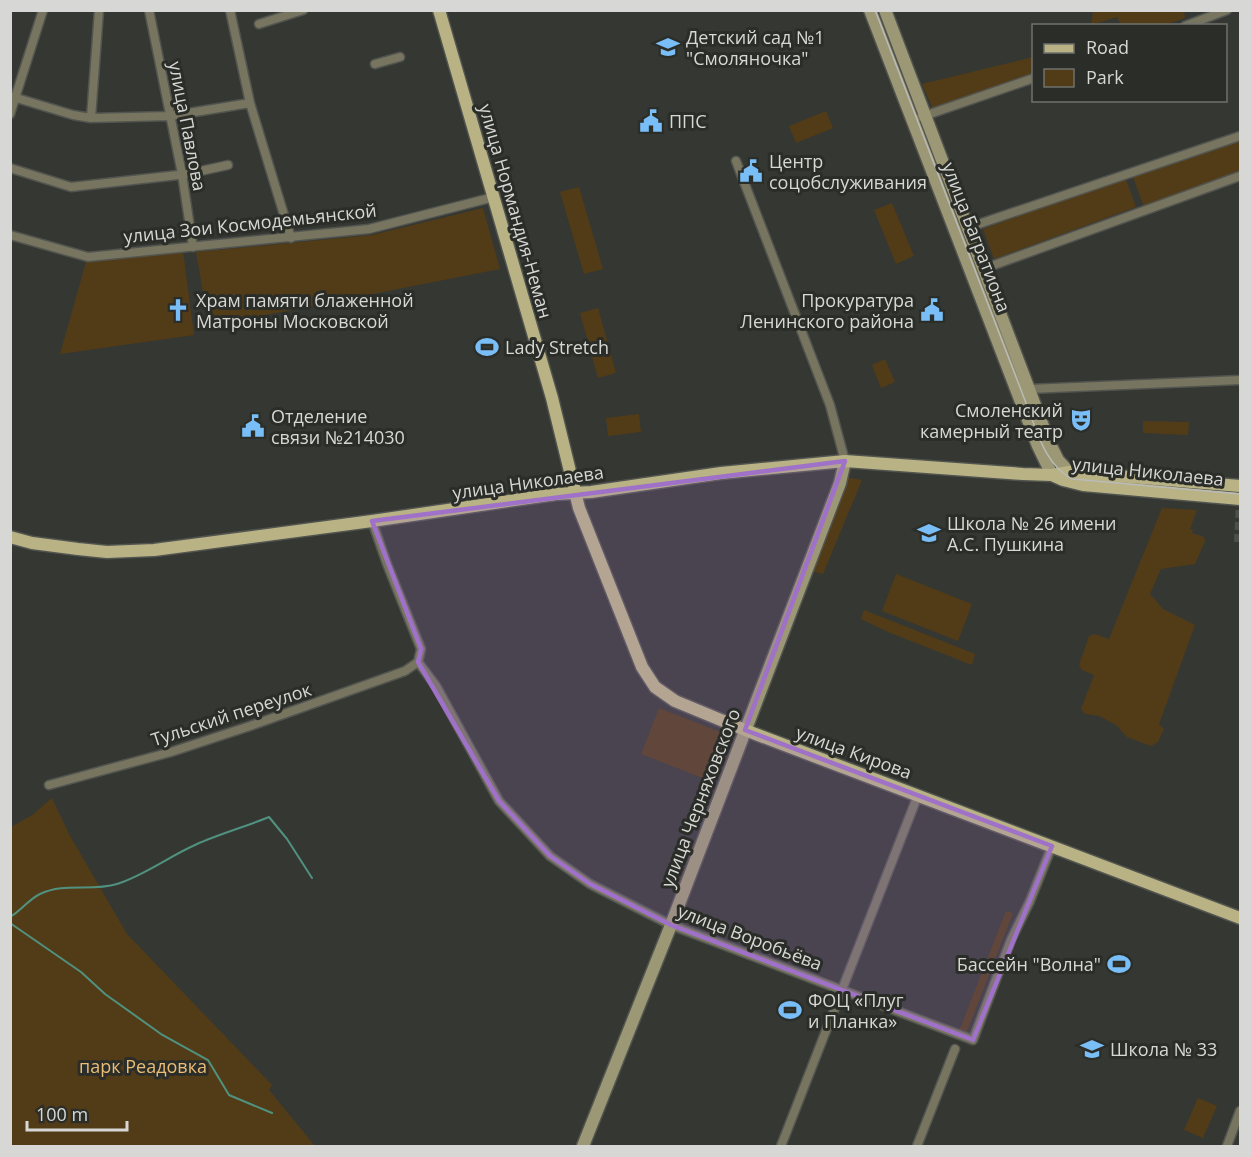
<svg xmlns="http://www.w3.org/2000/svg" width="1251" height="1157" font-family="'Open Sans',sans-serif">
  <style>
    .green { fill: #523c18 }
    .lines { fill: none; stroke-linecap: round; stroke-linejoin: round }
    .stream { stroke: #50917f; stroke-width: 2 }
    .street-tunnel { stroke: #4d4f4a; stroke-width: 8; stroke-dasharray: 8 4; stroke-linecap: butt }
    .street-casing { stroke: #52544f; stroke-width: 11 }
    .secondary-casing { stroke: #52544f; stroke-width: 15 }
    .primary-casing { stroke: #52544f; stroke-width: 15 }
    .street { stroke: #77755f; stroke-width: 8 }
    .secondary { stroke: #9c9774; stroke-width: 12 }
    .primary { stroke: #b8b284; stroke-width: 12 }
    .tram { stroke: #babbb8; stroke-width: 1.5 }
    .marked { fill: #a071c8; fill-opacity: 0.2; stroke: #a071c8; stroke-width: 4.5; stroke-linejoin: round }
    .labels { text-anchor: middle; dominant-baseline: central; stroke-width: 6; stroke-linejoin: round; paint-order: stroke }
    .poi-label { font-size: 18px; fill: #d7d8d5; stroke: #2b2d28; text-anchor: start }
    .street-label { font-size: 18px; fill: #d7d8d5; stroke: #2b2d28 }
    .park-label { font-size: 18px; fill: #ebbd76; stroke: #2b2d28 }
  </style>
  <rect width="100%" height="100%" fill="#353732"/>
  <path class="green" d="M1093,11H1184L1185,18L1165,25H1121L1117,17L1091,25Z
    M1033,57V76L933,109L922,84Z
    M826,111L833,128L796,143L789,126Z
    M1240,138V172L1144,207L1133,177Z
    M1125,177L1136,207L994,259L983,229Z
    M579,187L603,269L584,274L560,192Z
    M892,203L914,256L896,264L874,210Z
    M483,208L500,269L209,326L196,252L372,235Z
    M183,251L194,335L60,354L86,262Z
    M598,308L616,373L598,378L580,313Z
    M885,359L895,382L881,388L872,365Z
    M639,414L641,432L608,436L606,418Z
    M1143,421L1189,422L1188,435L1143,433Z
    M845,477L862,480L823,574L811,571Z
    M1162,508L1197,510L1190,529L1193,530L1192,533L1204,537L1205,541L1195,564L1161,569L1150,594L1163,609L1195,625L1159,724L1164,729L1158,742L1151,746L1127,737L1116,725L1099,716L1085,714L1081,709L1094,675L1082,670L1079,665L1089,636L1095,634L1109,639Z
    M896,574L972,604L958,641L882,611Z
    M864,610L975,654L972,665L888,632L861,619Z
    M659,708L733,737L715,783L641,754Z
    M52,798L69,834L127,934L272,1085L269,1090L315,1146H11V827L32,815Z
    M1006,911L1013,913L966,1034L959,1031Z
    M1198,1098L1217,1106L1203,1138L1184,1130Z"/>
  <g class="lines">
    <path class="stream" d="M10,917C21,911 29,899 40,894C65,882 91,892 117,884C145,875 168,857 195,845C219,834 245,827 269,817L287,839L312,878
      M10,923L81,972L105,994L161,1034L208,1060L229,1095L272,1113"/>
    <path class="street-tunnel" d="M1238,542L1240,501"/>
    <g class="street-casing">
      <path id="street" d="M149,10L182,174L193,247
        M230,10L250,103L291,238
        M259,24L303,10
        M1185,26L1227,10
        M375,64L400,57
        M10,96L73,115L91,118L170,116L250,103
        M10,114L43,10
        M921,117L1034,78
        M91,118L99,10
        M736,161L830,405L845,461
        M10,168L71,187L187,174L228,165
        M967,228L1240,136
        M10,235L88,257L369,229L494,197
        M983,269L1240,176
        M1029,389L1240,380
        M372,521L387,564L421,649L418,662L436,686L499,801L550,856L590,884L671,925L973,1040L1011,940L1030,901L1052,846
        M49,785L171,752L250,726L405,671L418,662
        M781,1146L918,795
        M917,1146L955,1049
        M1227,1146L1240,1111"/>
    </g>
    <g class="secondary-casing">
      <path id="secondary" d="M870,10L1038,446L1052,475
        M885,10L1049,442L1058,460L1069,472
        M583,1146L671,925L840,483L845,461"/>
    </g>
    <g class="primary-casing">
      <path id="primary" d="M439,10L552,398L579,508L642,667L655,687L675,701L745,730L1240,918
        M1052,475L1063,480L1083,485L1240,499
        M10,537L32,543L78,549L107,552L154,550L372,521L556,494L591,492L721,473L845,461L1023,474L1052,475L1069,472L1240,486"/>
    </g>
    <use href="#street" class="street"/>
    <use href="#secondary" class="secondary"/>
    <use href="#primary" class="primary"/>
    <path class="tram" d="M875,10L1026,403C1037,430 1044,464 1072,479L1240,494"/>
  </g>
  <path class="marked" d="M845,461L745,730L1052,846L973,1040L671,925L590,884L550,856L499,801L418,662L421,649L372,521Z"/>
  <defs>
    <g id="school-bare" transform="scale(1.8)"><path d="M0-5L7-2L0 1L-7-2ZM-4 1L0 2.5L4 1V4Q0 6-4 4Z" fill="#7abef8" stroke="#2b2d28" stroke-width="2.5" paint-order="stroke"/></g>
    <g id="civic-bare" transform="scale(1.8)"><path d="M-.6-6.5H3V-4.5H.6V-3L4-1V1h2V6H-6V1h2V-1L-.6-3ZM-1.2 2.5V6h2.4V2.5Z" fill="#7abef8" stroke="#2b2d28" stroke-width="2.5" paint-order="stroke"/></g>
    <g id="church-bare" transform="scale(1.8)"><path d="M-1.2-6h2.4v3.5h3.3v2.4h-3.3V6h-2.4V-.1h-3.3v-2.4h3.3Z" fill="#7abef8" stroke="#2b2d28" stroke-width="2.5" paint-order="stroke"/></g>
    <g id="stadium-bare" transform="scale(1.8)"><path d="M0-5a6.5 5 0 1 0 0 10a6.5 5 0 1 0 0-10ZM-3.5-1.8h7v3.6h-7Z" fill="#7abef8" stroke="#2b2d28" stroke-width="2.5" paint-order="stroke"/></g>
    <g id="theatre-bare" transform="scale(1.8)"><path d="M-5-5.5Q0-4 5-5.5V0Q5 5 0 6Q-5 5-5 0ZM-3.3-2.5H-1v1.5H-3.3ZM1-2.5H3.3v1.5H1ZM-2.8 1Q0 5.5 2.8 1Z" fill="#7abef8" stroke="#2b2d28" stroke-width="2.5" paint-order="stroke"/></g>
  </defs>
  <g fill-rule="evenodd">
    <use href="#school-bare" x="668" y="47"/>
    <use href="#civic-bare" x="651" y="121"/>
    <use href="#civic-bare" x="751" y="171"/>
    <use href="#church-bare" x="178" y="310"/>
    <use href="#civic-bare" x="932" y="310"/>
    <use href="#stadium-bare" x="487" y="347"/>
    <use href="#theatre-bare" x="1081" y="420"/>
    <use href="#civic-bare" x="253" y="426"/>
    <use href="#school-bare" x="929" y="533"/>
    <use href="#stadium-bare" x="1119" y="964"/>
    <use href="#stadium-bare" x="790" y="1010"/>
    <use href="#school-bare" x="1092" y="1049"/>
  </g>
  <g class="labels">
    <g class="poi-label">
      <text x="686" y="37">Детский сад №1<tspan x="686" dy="21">"Смоляночка"</tspan></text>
      <text x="669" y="121">ППС</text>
      <text x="769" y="161">Центр<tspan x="769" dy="21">соцобслуживания</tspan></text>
      <text x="196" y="300">Храм памяти блаженной<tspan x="196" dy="21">Матроны Московской</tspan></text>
      <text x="914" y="300" text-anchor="end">Прокуратура<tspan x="914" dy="21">Ленинского района</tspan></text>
      <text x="505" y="347">Lady Stretch</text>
      <text x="1063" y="410" text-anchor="end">Смоленский<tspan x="1063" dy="21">камерный театр</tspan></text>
      <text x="271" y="416">Отделение<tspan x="271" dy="21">связи №214030</tspan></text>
      <text x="947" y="523">Школа № 26 имени<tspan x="947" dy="21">А.С. Пушкина</tspan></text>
      <text x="1101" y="964" text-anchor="end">Бассейн "Волна"</text>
      <text x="808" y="1000">ФОЦ «Плуг<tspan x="808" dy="21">и Планка»</tspan></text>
      <text x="1110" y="1049">Школа № 33</text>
    </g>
    <g class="street-label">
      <text transform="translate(188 126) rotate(79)">улица Павлова</text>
      <text transform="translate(516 211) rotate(74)">улица Нормандия-Неман</text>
      <text transform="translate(250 223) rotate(-6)">улица Зои Космодемьянской</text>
      <text transform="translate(977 237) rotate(69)">улица Багратиона</text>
      <text transform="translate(1148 471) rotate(6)">улица Николаева</text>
      <text transform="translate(528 482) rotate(-8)">улица Николаева</text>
      <text transform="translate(231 714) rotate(-18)">Тульский переулок</text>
      <text transform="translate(854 752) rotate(20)">улица Кирова</text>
      <text transform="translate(700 798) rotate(-69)">улица Черняховского</text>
      <text transform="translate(750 937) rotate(21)">улица Воробьёва</text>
    </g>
    <g class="park-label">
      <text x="143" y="1066">парк Реадовка</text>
    </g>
  </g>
  <rect width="1251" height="1157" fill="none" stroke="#d7d8d5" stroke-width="24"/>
  <rect x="1032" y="24" width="195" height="78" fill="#2b2d28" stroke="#70716d" stroke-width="1.5"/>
  <rect x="1044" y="44" width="30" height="9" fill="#b8b284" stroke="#70716d" stroke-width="1.5"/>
  <text x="1086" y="54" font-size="18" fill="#d7d8d5">Road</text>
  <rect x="1044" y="69" width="30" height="18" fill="#523c18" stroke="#70716d" stroke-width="1.5"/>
  <text x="1086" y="84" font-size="18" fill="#d7d8d5">Park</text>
  <path d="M27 1121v9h100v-9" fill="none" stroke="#d7d8d5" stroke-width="3"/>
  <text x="36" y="1121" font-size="18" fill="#d7d8d5" stroke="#2b2d28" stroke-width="4.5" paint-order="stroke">100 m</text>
</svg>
